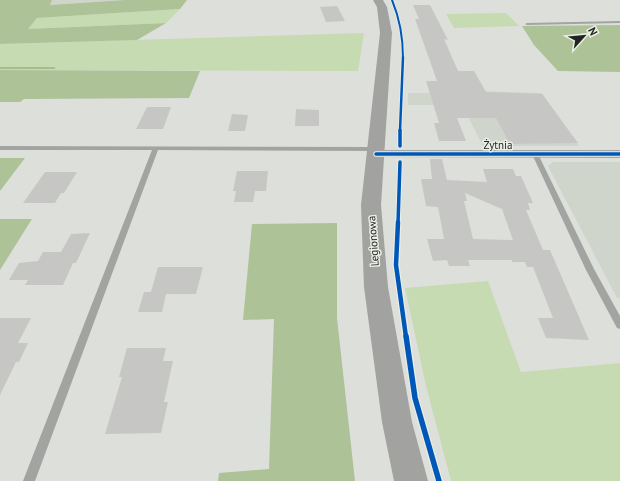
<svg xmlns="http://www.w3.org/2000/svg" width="620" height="481" font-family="'PT Sans',sans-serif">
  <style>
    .built { fill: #d0d5cb }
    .green { fill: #c7dbb2 }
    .forest { fill: #aec297 }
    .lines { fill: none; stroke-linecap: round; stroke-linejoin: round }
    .stream { fill: #a5be88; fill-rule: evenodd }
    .building { fill: #c6c7c4; fill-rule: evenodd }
    .lane { fill: #a2a4a1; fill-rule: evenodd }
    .street { fill: #a2a4a1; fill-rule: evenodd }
    .secondary { fill: #a2a3a0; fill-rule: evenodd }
    .cycleway-far4-casing { stroke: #eaefe6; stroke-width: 3.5 }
    .cycleway-far3-casing { stroke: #eaefe6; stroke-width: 4 }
    .cycleway-far2-casing { stroke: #eaefe6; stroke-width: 5.5 }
    .cycleway-far1-casing { stroke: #eaefe6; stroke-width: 7 }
    .cycleway-casing { stroke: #eaefe6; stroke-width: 8 }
    .cycleway-far4 { stroke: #0057b8; stroke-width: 2 }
    .cycleway-far3 { stroke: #0057b8; stroke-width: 2.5 }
    .cycleway-far2 { stroke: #0057b8; stroke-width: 3.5 }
    .cycleway-far1 { stroke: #0057b8; stroke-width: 4.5 }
    .cycleway { stroke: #0057b8; stroke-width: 5.5 }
    .labels { text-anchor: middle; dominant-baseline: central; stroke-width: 3; stroke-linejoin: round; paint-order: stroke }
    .street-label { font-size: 11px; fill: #222421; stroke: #eaefe6 }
  </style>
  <rect width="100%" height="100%" fill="#dddfdb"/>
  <path class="built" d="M52,0H125L49,5Z
    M469,91L542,93L579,146H483L462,105H408V93H469Z
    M553,162H620V298H617L548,166Z"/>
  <path class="green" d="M180,9L166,23L28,29L37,18Z
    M506,13L519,26L454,28L446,14Z
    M364,33L358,71L0,70V44Z
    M488,281L521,372L620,363V481H451L426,386L405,288Z"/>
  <path class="forest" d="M0,0H52L50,5L125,0H187L180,9L37,18L28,29L166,23L137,40L0,44Z
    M620,25V72L558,71L534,45L522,26Z
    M0,70L200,71L189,98L24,99L20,102H0Z
    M0,158H25L0,191Z
    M0,219H32L0,270Z
    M337,223V318L355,481H218L219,473L269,469L274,319L243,320L252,224Z"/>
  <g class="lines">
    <path class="stream" d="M0,67H54L56,68L54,69H0Z"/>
  </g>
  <path class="building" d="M413,5H430L448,40L444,39L458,71H474L486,92L542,94L578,143L510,144L496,118H457L466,141H439L434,123H439L426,81H437L415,19H419Z
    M337,6L345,21L326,22L320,7Z
    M147,107H171L163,129H136Z
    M296,109L319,110V126H295Z
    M232,114L248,115L245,131H228Z
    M430,159H442L447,180L487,182L483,169H513L516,176H521L533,203H528L530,210H526L543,250H550L589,340L546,338L538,318H553L533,267H527L525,262H512V260H468L470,266H449L447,260L433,261L427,239H444L438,207L426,206L421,179H432ZM465,193L502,209L513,240L473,239L464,201H467Z
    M237,171H268L266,191H255L253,202H234L236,191H233Z
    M45,172H77L64,193H61L55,203H23Z
    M90,233L76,263H73L63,285H25L28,280H9L19,263L38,261L43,252H61L71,234Z
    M158,267H203L196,294H166L162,312H138L144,292H151Z
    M0,318H31L18,343H28L19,362H16L0,395Z
    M127,348H166L163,361H173L164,402H168L161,433L105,434L122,377H119Z"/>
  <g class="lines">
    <path class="lane" d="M620,21V23L527,25L525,24L527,23Z
      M0,146L376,147L379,149L376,151L158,150L35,481H23L152,150H0Z
      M535,152L538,154L594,269L620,316V329L617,328L586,270L532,154Z"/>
    <path class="street" d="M376,150H620V158L371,157L369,154L371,151Z"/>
    <path class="secondary" d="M373,0H383L387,7L392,33L381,205L388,287L412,422L428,481H394L382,422L364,287L361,205L380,33L377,7Z"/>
    <g class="cycleway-far4-casing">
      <path id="cycleway-far4" d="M392,0C400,19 403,38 403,58"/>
    </g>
    <g class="cycleway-far3-casing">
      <path id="cycleway-far3" d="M400,131L403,57"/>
    </g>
    <g class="cycleway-far2-casing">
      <path id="cycleway-far2" d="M400,146V130
        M376,154H620
        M398,223L400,162"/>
    </g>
    <g class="cycleway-far1-casing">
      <path id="cycleway-far1" d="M398,222L396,265L406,337"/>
    </g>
    <g class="cycleway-casing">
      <path id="cycleway" d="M406,336L415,398L439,481"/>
    </g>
    <use href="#cycleway-far4" class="cycleway-far4"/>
    <use href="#cycleway-far3" class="cycleway-far3"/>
    <use href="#cycleway-far2" class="cycleway-far2"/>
    <use href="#cycleway-far1" class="cycleway-far1"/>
    <use href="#cycleway" class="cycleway"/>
  </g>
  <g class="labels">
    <g class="street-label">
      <text x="498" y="145">Żytnia</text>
      <text transform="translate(373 241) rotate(-94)">Legionowa</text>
    </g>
  </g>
  <g transform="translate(584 36) rotate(63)" stroke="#eaefe6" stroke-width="3" paint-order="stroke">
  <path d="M0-3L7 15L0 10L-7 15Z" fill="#222421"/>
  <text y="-6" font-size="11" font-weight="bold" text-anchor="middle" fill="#222421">N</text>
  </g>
</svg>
